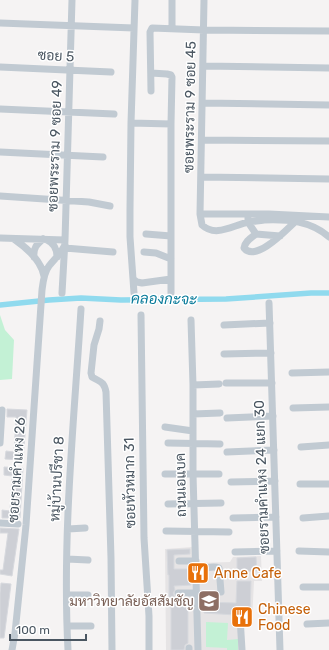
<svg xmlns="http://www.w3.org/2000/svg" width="329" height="650" font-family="Rubik,Sarabun,sans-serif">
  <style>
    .education { fill: #e6e4e5 }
    .green { fill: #c3f1d5 }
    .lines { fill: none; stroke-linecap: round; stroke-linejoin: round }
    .canal { stroke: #90daee; stroke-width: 5.5 }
    .building { fill: #cdcfd5; stroke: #d7d9de }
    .minor { stroke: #c1cad2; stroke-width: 7 }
    .labels { text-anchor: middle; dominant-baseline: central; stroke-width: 3; stroke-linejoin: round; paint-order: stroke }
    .street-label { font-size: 14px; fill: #4a5661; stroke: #fff }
    .food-label { font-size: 14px; fill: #c56008; stroke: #fff; text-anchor: start }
    .education-label { font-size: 14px; fill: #785e54; stroke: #fff; text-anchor: end }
    .water-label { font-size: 15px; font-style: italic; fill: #0c7c9b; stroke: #fff }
  </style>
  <rect width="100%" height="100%" fill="#f5f3f3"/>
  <path class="education" d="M193,547L198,563L230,562L233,557L261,556L262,581H254L252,621H239V650H166L165,549Z"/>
  <path class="green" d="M0,315L5,330L14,340L12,379L0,380Z
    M206,622L228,623L227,640L238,639V650H227V648L206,647Z"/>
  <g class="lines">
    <path class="canal" d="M0,305L49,300L81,298L121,300L226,299L311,293H329"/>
  </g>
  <path class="building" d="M7,409L27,410L23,460L5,459L6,451L14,452L16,417H7Z
    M4,467L23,468L20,518H2V510L10,511L12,476L4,475Z
    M0,528L19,529L12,576L0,574V570H3L8,533H0Z
    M190,549V554L174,555V569H191V585L174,586L175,590L173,593L175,598H190V605H188V643L185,645L184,650H171V605H169V575H168L167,550Z
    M256,557L257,571L237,572V558Z
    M237,581H251L250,615H244L243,613L240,612L238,613L236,615L204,613V602L236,603Z
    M1,583L11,584L4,638H0V593Z"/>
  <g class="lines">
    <path class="minor" d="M135,0L131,123L130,209V237L133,279L137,282L142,283L171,279V124L172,77L171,75L167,74L151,73
      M204,0L200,214L202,225C216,238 233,225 249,222C254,221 259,221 264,220C288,219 311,221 329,237
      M0,23L134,28
      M172,28V0
      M203,66L329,68
      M0,67L111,72
      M151,91L150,32L152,28L204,30L329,31
      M203,103L329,105
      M0,109L114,114
      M131,123L171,124
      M202,140L329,141
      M0,152L103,157
      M201,177L329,179
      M0,196L89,202L110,206
      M200,214H269L329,217
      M248,218V222L256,234C251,238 245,241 244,248C256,263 287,229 296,221
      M146,234L171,236
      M256,234L280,236
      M0,238L65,240
      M14,239C27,248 41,260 44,276
      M47,240C54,243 57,250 57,257
      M65,248L113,252
      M144,252L156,253L171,259
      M34,257C33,248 37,244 43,239
      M133,279L134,293
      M62,293L65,240L72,0
      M171,293V279
      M269,303L280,650
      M141,315L144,538L149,616V650
      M191,320L193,385V474L198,650
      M100,321L99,329L94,345L91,373L92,377C100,382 104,381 106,392L111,558L112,650
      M224,325L270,323
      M224,354L271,353
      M292,373L329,372
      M226,383H272
      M193,385L219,384
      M293,408L329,407
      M193,414L220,413
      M227,418L273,416
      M165,427L193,431
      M0,443L2,410
      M168,443L220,444
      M301,447L329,445
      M227,452L274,450
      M165,474H219
      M231,482L275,481
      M300,484H329
      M168,504L221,503
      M233,518L276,517
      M303,518L329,516
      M0,523L18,524
      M68,529L85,528
      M166,531L229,532
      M299,551L329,552
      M235,552L277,551
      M67,559L88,560
      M179,561H196
      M196,570C203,569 212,565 219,568L221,592
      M303,587H329
      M178,593H197
      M67,595H88
      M240,617L242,650
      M307,624L329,623
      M67,626H91
      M12,650L15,633L26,525L42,290C43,282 44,272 49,266C55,258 60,255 65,245
      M68,650C62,536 74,422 81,309
      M189,650V648"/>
  </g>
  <defs>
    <g id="restaurant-square" transform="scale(1.15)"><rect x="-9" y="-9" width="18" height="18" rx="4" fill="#e8710a" stroke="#fff"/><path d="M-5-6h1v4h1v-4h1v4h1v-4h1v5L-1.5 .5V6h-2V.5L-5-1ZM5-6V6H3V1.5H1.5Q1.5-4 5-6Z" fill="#fff"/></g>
    <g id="university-square" transform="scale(1.15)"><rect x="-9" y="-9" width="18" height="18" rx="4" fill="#8d6e63" stroke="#fff"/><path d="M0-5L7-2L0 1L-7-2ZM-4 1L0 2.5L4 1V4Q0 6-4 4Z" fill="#fff"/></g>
  </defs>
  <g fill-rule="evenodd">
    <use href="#restaurant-square" x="198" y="573"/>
    <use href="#university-square" x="209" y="601"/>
    <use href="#restaurant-square" x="242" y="617"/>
  </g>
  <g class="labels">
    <g class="street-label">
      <text transform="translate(56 56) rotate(3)">ซอย 5</text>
      <text transform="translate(190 107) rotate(-89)">ซอยพระราม 9 ซอย 45</text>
      <text transform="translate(55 146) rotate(-88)">ซอยพระราม 9 ซอย 49</text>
      <text transform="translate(17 470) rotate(-86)">ซอยรามคำแหง 26</text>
      <text transform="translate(262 477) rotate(-92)">ซอยรามคำแหง 24 แยก 30</text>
      <text transform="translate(57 479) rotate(-87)">หมู่บ้านปรีชา 8</text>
      <text transform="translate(130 483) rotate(-91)">ซอยหัวหมาก 31</text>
      <text transform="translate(181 485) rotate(-91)">ถนนเอแบค</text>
    </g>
    <g class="food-label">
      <text x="214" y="573">Anne Cafe</text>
      <text x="258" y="609">Chinese<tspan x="258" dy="16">Food</tspan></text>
    </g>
    <g class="education-label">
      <text x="194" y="601">มหาวิทยาลัยอัสสัมชัญ</text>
    </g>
    <g class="water-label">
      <text transform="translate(164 299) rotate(1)">คลองกะจะ</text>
    </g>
  </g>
  <path d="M10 634v6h76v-6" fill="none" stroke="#4a5661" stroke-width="2"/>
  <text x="16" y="634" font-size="12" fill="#4a5661" stroke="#ffffff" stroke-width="3" paint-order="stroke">100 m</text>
</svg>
